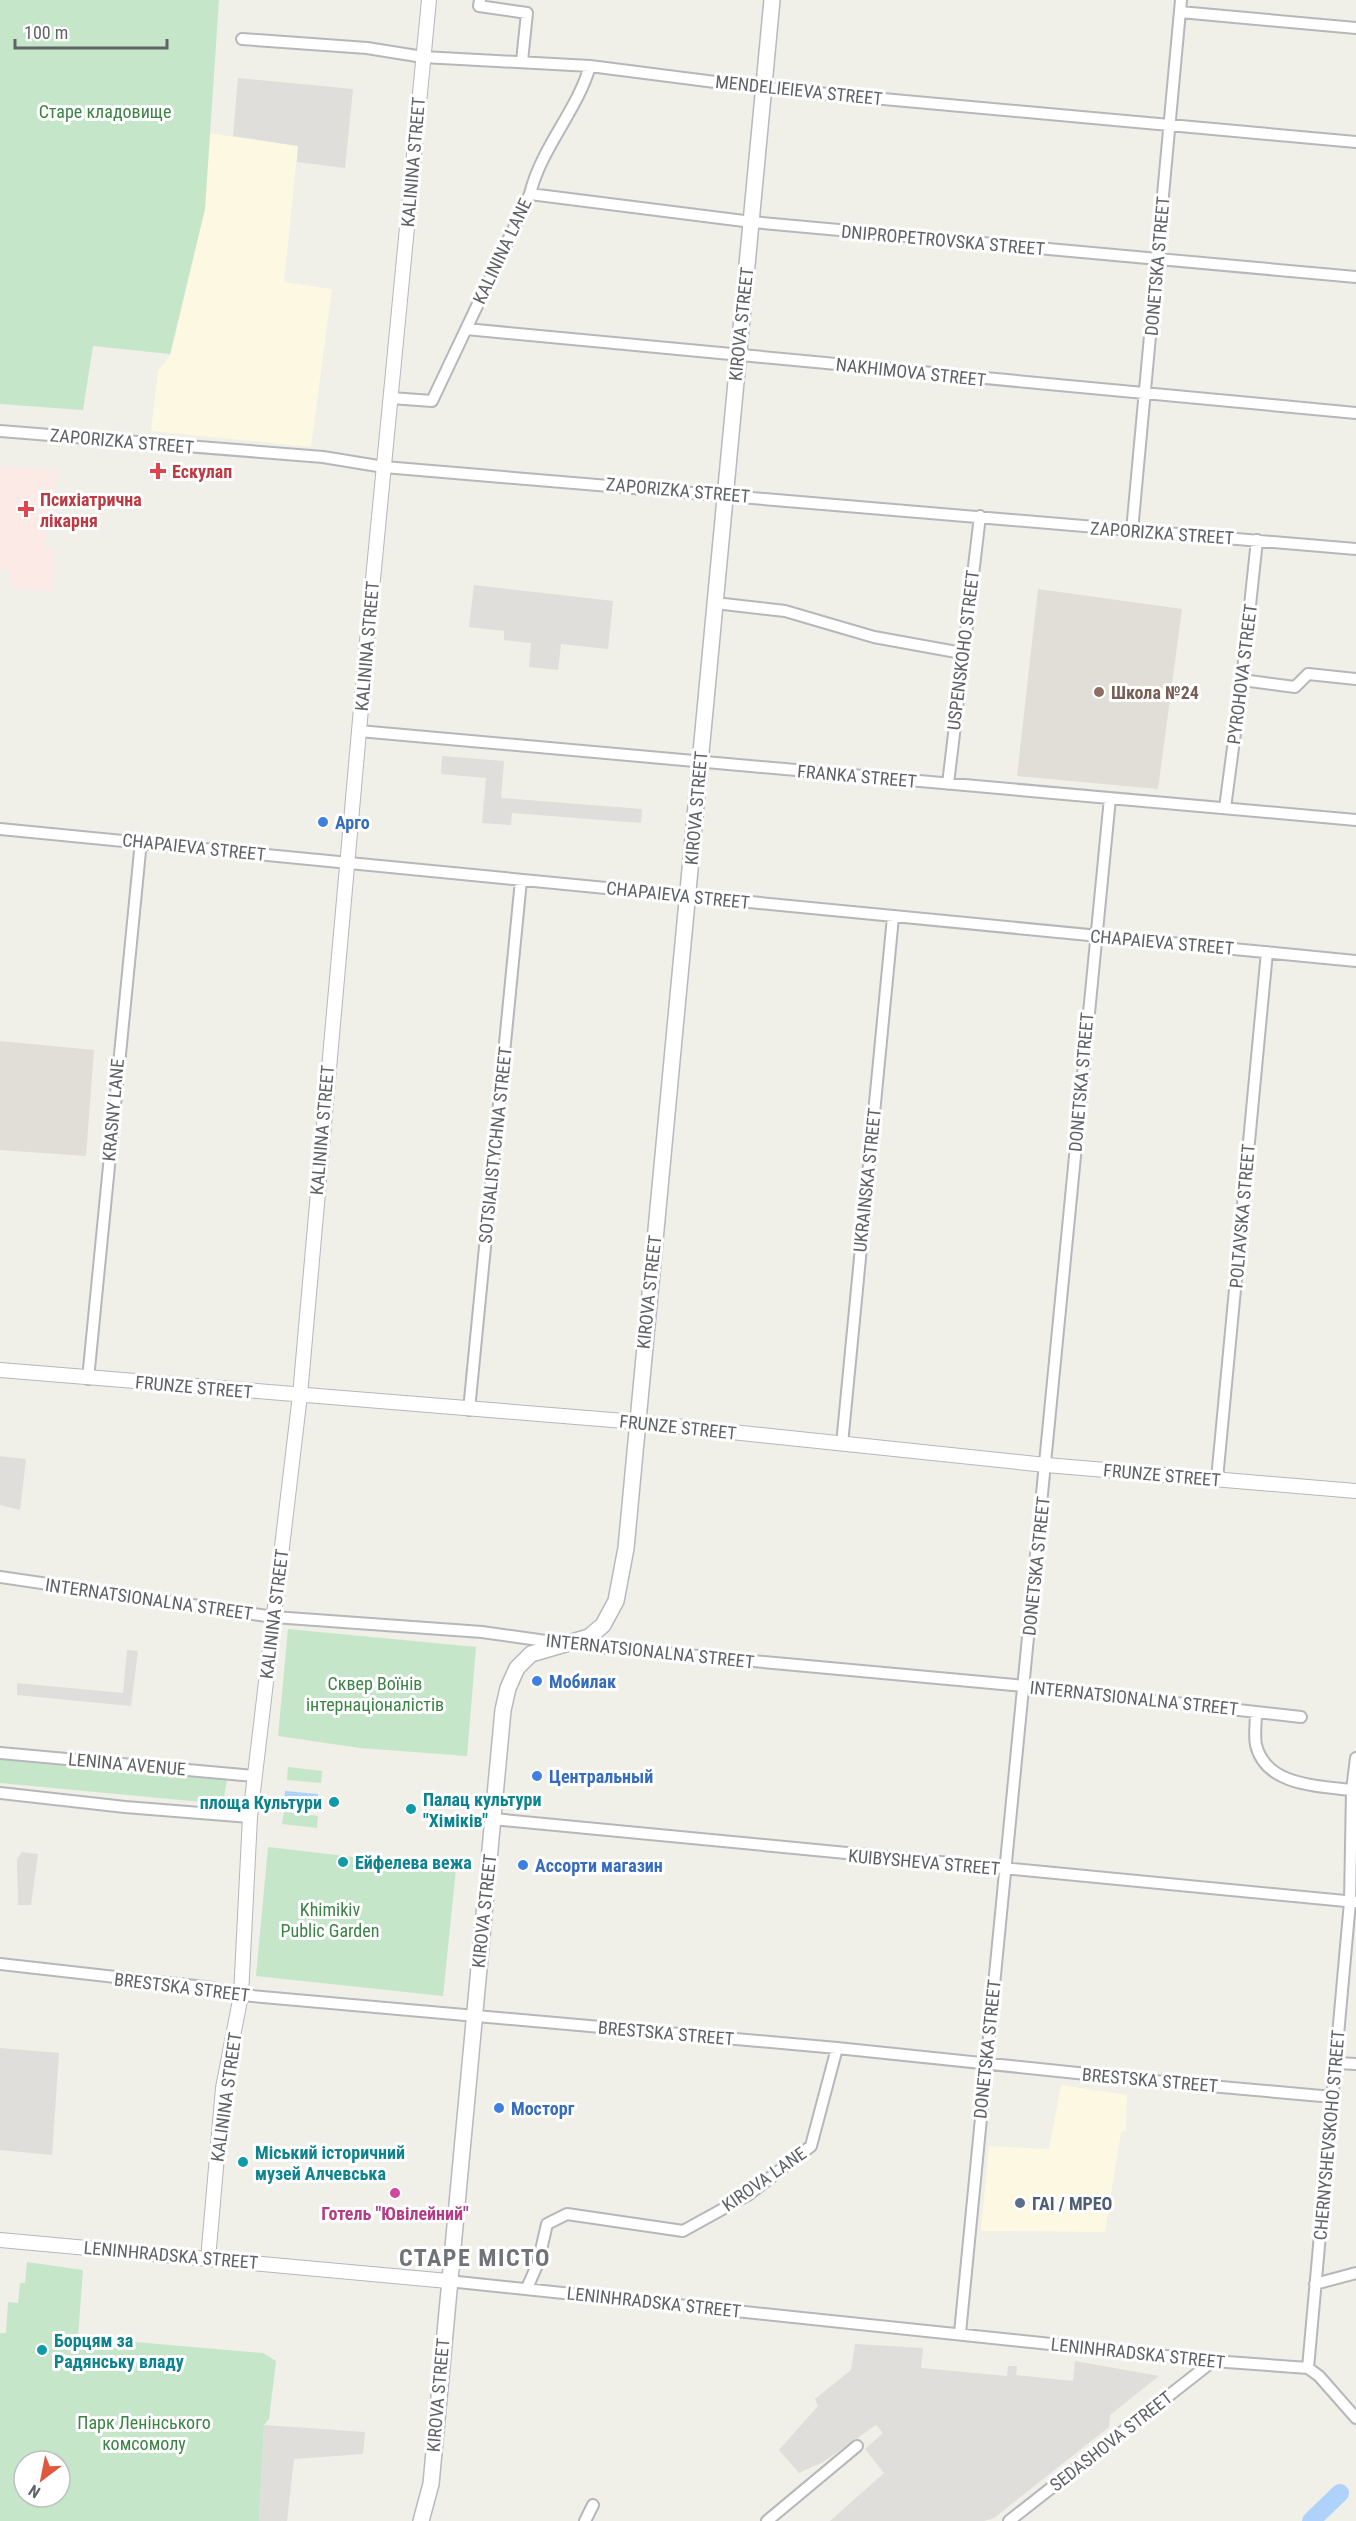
<svg xmlns="http://www.w3.org/2000/svg" width="1356" height="2521" font-family="'Roboto Condensed',sans-serif">
  <style>
    .commercial { fill: #fcf8e1 }
    .industrial { fill: #dfdeda }
    .education { fill: #e0ded6 }
    .medical { fill: #fbeae6 }
    .green { fill: #c6e6c9; fill-rule: evenodd }
    .water { fill: #aed2fa }
    .lines { fill: none; stroke-linecap: round; stroke-linejoin: round }
    .river { stroke: #aed2fa; stroke-width: 18 }
    .minor-casing { stroke: #b5b7bb; stroke-width: 14 }
    .tertiary-casing { stroke: #b5b7bb; stroke-width: 16 }
    .secondary-casing { stroke: #b6b9be; stroke-width: 18 }
    .minor { stroke: #fff; stroke-width: 10 }
    .tertiary { stroke: #fff; stroke-width: 14 }
    .secondary { stroke: #fff; stroke-width: 15 }
    .health-dot { fill: #e0444e; stroke: #fff; stroke-width: 2 }
    .education-dot { fill: #8d6e63; stroke: #fff; stroke-width: 2 }
    .shop-dot { fill: #3f7fe0; stroke: #fff; stroke-width: 2 }
    .culture-dot { fill: #0f9aa8; stroke: #fff; stroke-width: 2 }
    .hotel-dot { fill: #d1479c; stroke: #fff; stroke-width: 2 }
    .service-dot { fill: #5c6f8a; stroke: #fff; stroke-width: 2 }
    .labels { text-anchor: middle; dominant-baseline: central; stroke-width: 6; stroke-linejoin: round; paint-order: stroke }
    .street-label { font-size: 18px; fill: #5f6267; stroke: #fff }
    .park-label { font-size: 18px; fill: #3a8344; stroke: #fff }
    .health-label { font-size: 18px; font-weight: bold; fill: #be3a42; stroke: #fff; text-anchor: start }
    .education-label { font-size: 18px; font-weight: bold; fill: #785e54; stroke: #fff; text-anchor: start }
    .shop-label { font-size: 18px; font-weight: bold; fill: #366cbe; stroke: #fff; text-anchor: start }
    .culture-label { font-size: 18px; font-weight: bold; fill: #0d838f; stroke: #fff; text-anchor: start }
    .service-label { font-size: 18px; font-weight: bold; fill: #4e5e75; stroke: #fff; text-anchor: start }
    .hotel-label { font-size: 18px; font-weight: bold; fill: #b23c85; stroke: #fff }
    .district-label { font-size: 24px; font-weight: bold; letter-spacing: 1.5px; fill: #707479; stroke: #fff }
  </style>
  <rect width="100%" height="100%" fill="#f0efe8"/>
  <path class="commercial" d="M208,133L298,146L284,282L332,289L311,447L151,431L158,371L171,354L205,209Z
    M1061,2085L1127,2095L1126,2131L1121,2132L1105,2232L981,2231L989,2146L1049,2149Z"/>
  <path class="industrial" d="M238,78L353,89L345,168L297,162L298,146L233,136Z
    M474,585L613,601L608,649L561,644L558,670L529,667L531,643L504,640V631L469,627Z
    M442,756L504,761L501,798L642,809L641,823L512,813L511,825L482,823L486,778L441,774Z
    M0,1456L26,1459L20,1510L0,1505Z
    M127,1650L138,1651L131,1706L17,1695V1683L123,1693Z
    M22,1852L38,1854L31,1905H18L17,1859Z
    M0,2048L59,2053L52,2155L0,2150Z
    M855,2344L923,2348L921,2368L1007,2376L1008,2366H1017L1016,2375L1073,2381L1075,2361L1159,2376L1110,2415L1109,2427L994,2518L984,2521H830L884,2473L865,2449L883,2433L876,2425L823,2462L799,2473L779,2450L818,2406L815,2399L851,2370Z
    M264,2425L365,2432L363,2454L294,2459L287,2521H259Z"/>
  <path class="education" d="M1038,589L1182,609L1158,789L1017,776Z
    M0,1041L94,1050L86,1156L0,1150Z"/>
  <path class="medical" d="M0,466L59,470L44,547L55,548L52,592L12,588L10,571L0,569Z"/>
  <path class="green" d="M0,0H219L205,209L170,354L93,346L83,410L0,404Z
    M288,1629L476,1647L467,1756L360,1748L278,1736Z
    M0,1756L227,1779L223,1804L0,1783Z
    M288,1767L322,1771L321,1783L287,1780Z
    M284,1812L318,1816L317,1828L282,1824Z
    M268,1847L456,1869L443,1996L256,1976Z
    M27,2262L83,2270L78,2337L263,2353L276,2361L269,2419L264,2425L259,2521H0V2333H6L8,2302L18,2303L20,2283H25ZM24,2461H60V2497H24Z"/>
  <path class="water" d="M285,1791L318,1794L317,1805L284,1802Z"/>
  <g class="lines">
    <path class="river" d="M1311,2521L1340,2493"/>
    <g class="minor-casing">
      <path id="minor" d="M480,0L479,6L527,13L522,61
        M1180,12L1356,28
        M242,39L367,48L423,57L590,66L762,88L1356,142
        M530,194L752,222L1356,277
        M466,329L1356,413
        M391,398L432,401L530,194C541,148 577,111 590,66
        M0,431L323,457L384,467L1356,549
        M1132,531L1181,0
        M715,603L785,611L874,637L962,653
        M1242,680L1295,687L1308,674L1356,679
        M359,731L1356,820
        M948,784L980,516
        M1225,808L1242,680L1257,540
        M0,829L1356,961
        M88,1379L141,841
        M469,1410L521,880
        M842,1444L893,917
        M1217,1479L1267,952
        M0,1577L274,1617L482,1632L567,1644L1025,1686L1301,1717
        M1256,1712C1256,1723 1254,1735 1256,1745C1266,1786 1318,1786 1352,1790
        M0,1753L254,1776
        M0,1793L125,1807L250,1817
        M493,1819L1356,1902
        M0,1964L213,1988L241,1995L837,2048L1154,2081L1333,2097
        M1336,2063L1356,2064
        M448,2281L1213,2361L1308,2368
        M1315,2284L1356,2273
        M527,2288L538,2263L547,2224L567,2214L683,2231L748,2195L811,2146L837,2048
        M960,2333L1110,798
        M1308,2368L1350,1902L1352,1790L1356,1758
        M1308,2368L1319,2376L1356,2418
        M585,2521L593,2505
        M767,2521L857,2446
        M1009,2521L1213,2361"/>
    </g>
    <g class="tertiary-casing">
      <path id="tertiary" d="M0,1370L637,1422L1046,1465L1356,1491
        M0,2240L448,2281
        M208,2259L223,2088L241,1995L250,1817L300,1395L367,641L429,0"/>
    </g>
    <g class="secondary-casing">
      <path id="secondary" d="M421,2521L431,2484L503,1710L508,1688L517,1668L531,1654L589,1637L603,1625L616,1601L626,1548L772,0"/>
    </g>
    <use href="#minor" class="minor"/>
    <use href="#tertiary" class="tertiary"/>
    <use href="#secondary" class="secondary"/>
  </g>
  <g class="health-dot">
    <path d="M155 462h6v6h6v6h-6v6h-6v-6h-6v-6h6z"/>
    <path d="M23 500h6v6h6v6h-6v6h-6v-6h-6v-6h6z"/>
  </g>
  <circle class="education-dot" cx="1099" cy="692" r="6"/>
  <g class="shop-dot">
    <circle cx="323" cy="822" r="6"/>
    <circle cx="537" cy="1681" r="6"/>
    <circle cx="537" cy="1776" r="6"/>
    <circle cx="523" cy="1865" r="6"/>
    <circle cx="499" cy="2108" r="6"/>
  </g>
  <g class="culture-dot">
    <circle cx="334" cy="1802" r="6"/>
    <circle cx="411" cy="1809" r="6"/>
    <circle cx="343" cy="1862" r="6"/>
    <circle cx="243" cy="2162" r="6"/>
    <circle cx="42" cy="2350" r="6"/>
  </g>
  <circle class="hotel-dot" cx="395" cy="2193" r="6"/>
  <circle class="service-dot" cx="1020" cy="2203" r="6"/>
  <g class="labels">
    <g class="street-label">
      <text transform="translate(799 90) rotate(6)">MENDELIEIEVA STREET</text>
      <text transform="translate(413 162) rotate(-85)">KALININA STREET</text>
      <text transform="translate(943 240) rotate(5)">DNIPROPETROVSKA STREET</text>
      <text transform="translate(502 251) rotate(-65)">KALININA LANE</text>
      <text transform="translate(1157 266) rotate(-85)">DONETSKA STREET</text>
      <text transform="translate(741 324) rotate(-84)">KIROVA STREET</text>
      <text transform="translate(911 372) rotate(6)">NAKHIMOVA STREET</text>
      <text transform="translate(122 441) rotate(5)">ZAPORIZKA STREET</text>
      <text transform="translate(678 490) rotate(5)">ZAPORIZKA STREET</text>
      <text transform="translate(1162 533) rotate(4)">ZAPORIZKA STREET</text>
      <text transform="translate(367 646) rotate(-85)">KALININA STREET</text>
      <text transform="translate(963 650) rotate(-83)">USPENSKOHO STREET</text>
      <text transform="translate(1242 674) rotate(-83)">PYROHOVA STREET</text>
      <text transform="translate(857 776) rotate(5)">FRANKA STREET</text>
      <text transform="translate(696 808) rotate(-85)">KIROVA STREET</text>
      <text transform="translate(194 847) rotate(6)">CHAPAIEVA STREET</text>
      <text transform="translate(678 895) rotate(6)">CHAPAIEVA STREET</text>
      <text transform="translate(1162 942) rotate(5)">CHAPAIEVA STREET</text>
      <text transform="translate(1081 1082) rotate(-85)">DONETSKA STREET</text>
      <text transform="translate(113 1110) rotate(-85)">KRASNY LANE</text>
      <text transform="translate(322 1130) rotate(-85)">KALININA STREET</text>
      <text transform="translate(495 1145) rotate(-84)">SOTSIALISTYCHNA STREET</text>
      <text transform="translate(867 1180) rotate(-84)">UKRAINSKA STREET</text>
      <text transform="translate(1242 1216) rotate(-85)">POLTAVSKA STREET</text>
      <text transform="translate(649 1292) rotate(-84)">KIROVA STREET</text>
      <text transform="translate(194 1387) rotate(5)">FRUNZE STREET</text>
      <text transform="translate(678 1427) rotate(6)">FRUNZE STREET</text>
      <text transform="translate(1162 1475) rotate(5)">FRUNZE STREET</text>
      <text transform="translate(1036 1566) rotate(-84)">DONETSKA STREET</text>
      <text transform="translate(149 1599) rotate(8)">INTERNATSIONALNA STREET</text>
      <text transform="translate(274 1614) rotate(-83)">KALININA STREET</text>
      <text transform="translate(650 1651) rotate(6)">INTERNATSIONALNA STREET</text>
      <text transform="translate(1134 1698) rotate(6)">INTERNATSIONALNA STREET</text>
      <text transform="translate(127 1764) rotate(5)">LENINA AVENUE</text>
      <text transform="translate(924 1862) rotate(5)">KUIBYSHEVA STREET</text>
      <text transform="translate(484 1911) rotate(-84)">KIROVA STREET</text>
      <text transform="translate(182 1987) rotate(7)">BRESTSKA STREET</text>
      <text transform="translate(666 2033) rotate(5)">BRESTSKA STREET</text>
      <text transform="translate(987 2049) rotate(-84)">DONETSKA STREET</text>
      <text transform="translate(1150 2080) rotate(5)">BRESTSKA STREET</text>
      <text transform="translate(226 2097) rotate(-82)">KALININA STREET</text>
      <text transform="translate(1329 2135) rotate(-85)">CHERNYSHEVSKOHO STREET</text>
      <text transform="translate(764 2179) rotate(-35)">KIROVA LANE</text>
      <text transform="translate(171 2255) rotate(5)">LENINHRADSKA STREET</text>
      <text transform="translate(654 2302) rotate(6)">LENINHRADSKA STREET</text>
      <text transform="translate(1138 2353) rotate(6)">LENINHRADSKA STREET</text>
      <text transform="translate(438 2395) rotate(-85)">KIROVA STREET</text>
      <text transform="translate(1111 2441) rotate(-38)">SEDASHOVA STREET</text>
    </g>
    <g class="park-label">
      <text x="105" y="111">Старе кладовище</text>
      <text x="375" y="1683">Сквер Воїнів<tspan x="375" dy="21">інтернаціоналістів</tspan></text>
      <text x="330" y="1909">Khimikiv<tspan x="330" dy="21">Public Garden</tspan></text>
      <text x="144" y="2422">Парк Ленінського<tspan x="144" dy="21">комсомолу</tspan></text>
    </g>
    <g class="health-label">
      <text x="172" y="471">Ескулап</text>
      <text x="40" y="499">Психіатрична<tspan x="40" dy="21">лікарня</tspan></text>
    </g>
    <g class="education-label">
      <text x="1111" y="692">Школа №24</text>
    </g>
    <g class="shop-label">
      <text x="335" y="822">Арго</text>
      <text x="549" y="1681">Мобилак</text>
      <text x="549" y="1776">Центральный</text>
      <text x="535" y="1865">Ассорти магазин</text>
      <text x="511" y="2108">Мосторг</text>
    </g>
    <g class="culture-label">
      <text x="423" y="1799">Палац культури<tspan x="423" dy="21">"Хіміків"</tspan></text>
      <text x="322" y="1802" text-anchor="end">площа Культури</text>
      <text x="355" y="1862">Ейфелева вежа</text>
      <text x="255" y="2152">Міський історичний<tspan x="255" dy="21">музей Алчевська</tspan></text>
      <text x="54" y="2340">Борцям за<tspan x="54" dy="21">Радянську владу</tspan></text>
    </g>
    <g class="service-label">
      <text x="1032" y="2203">ГАІ / МРЕО</text>
    </g>
    <g class="hotel-label">
      <text x="395" y="2213">Готель "Ювілейний"</text>
    </g>
    <g class="district-label">
      <text x="475" y="2258">СТАРЕ МІСТО</text>
    </g>
  </g>
  <g transform="translate(42 2479) rotate(212)"><circle r="28" fill="#ffffff" stroke="#bfc0c2" stroke-width="1.5"/>
  <path d="M0-4.5L10 22L0 15L-10 22Z" fill="#e0593e"/>
  <text y="-9" font-size="16" font-weight="bold" text-anchor="middle" fill="#5f6267">N</text>
  </g>
  <path d="M15 39v9h152v-9" fill="none" stroke="#5f6267" stroke-width="3"/>
  <text x="24" y="39" font-size="18" fill="#5f6267" stroke="#ffffff" stroke-width="4.5" paint-order="stroke">100 m</text>
</svg>
